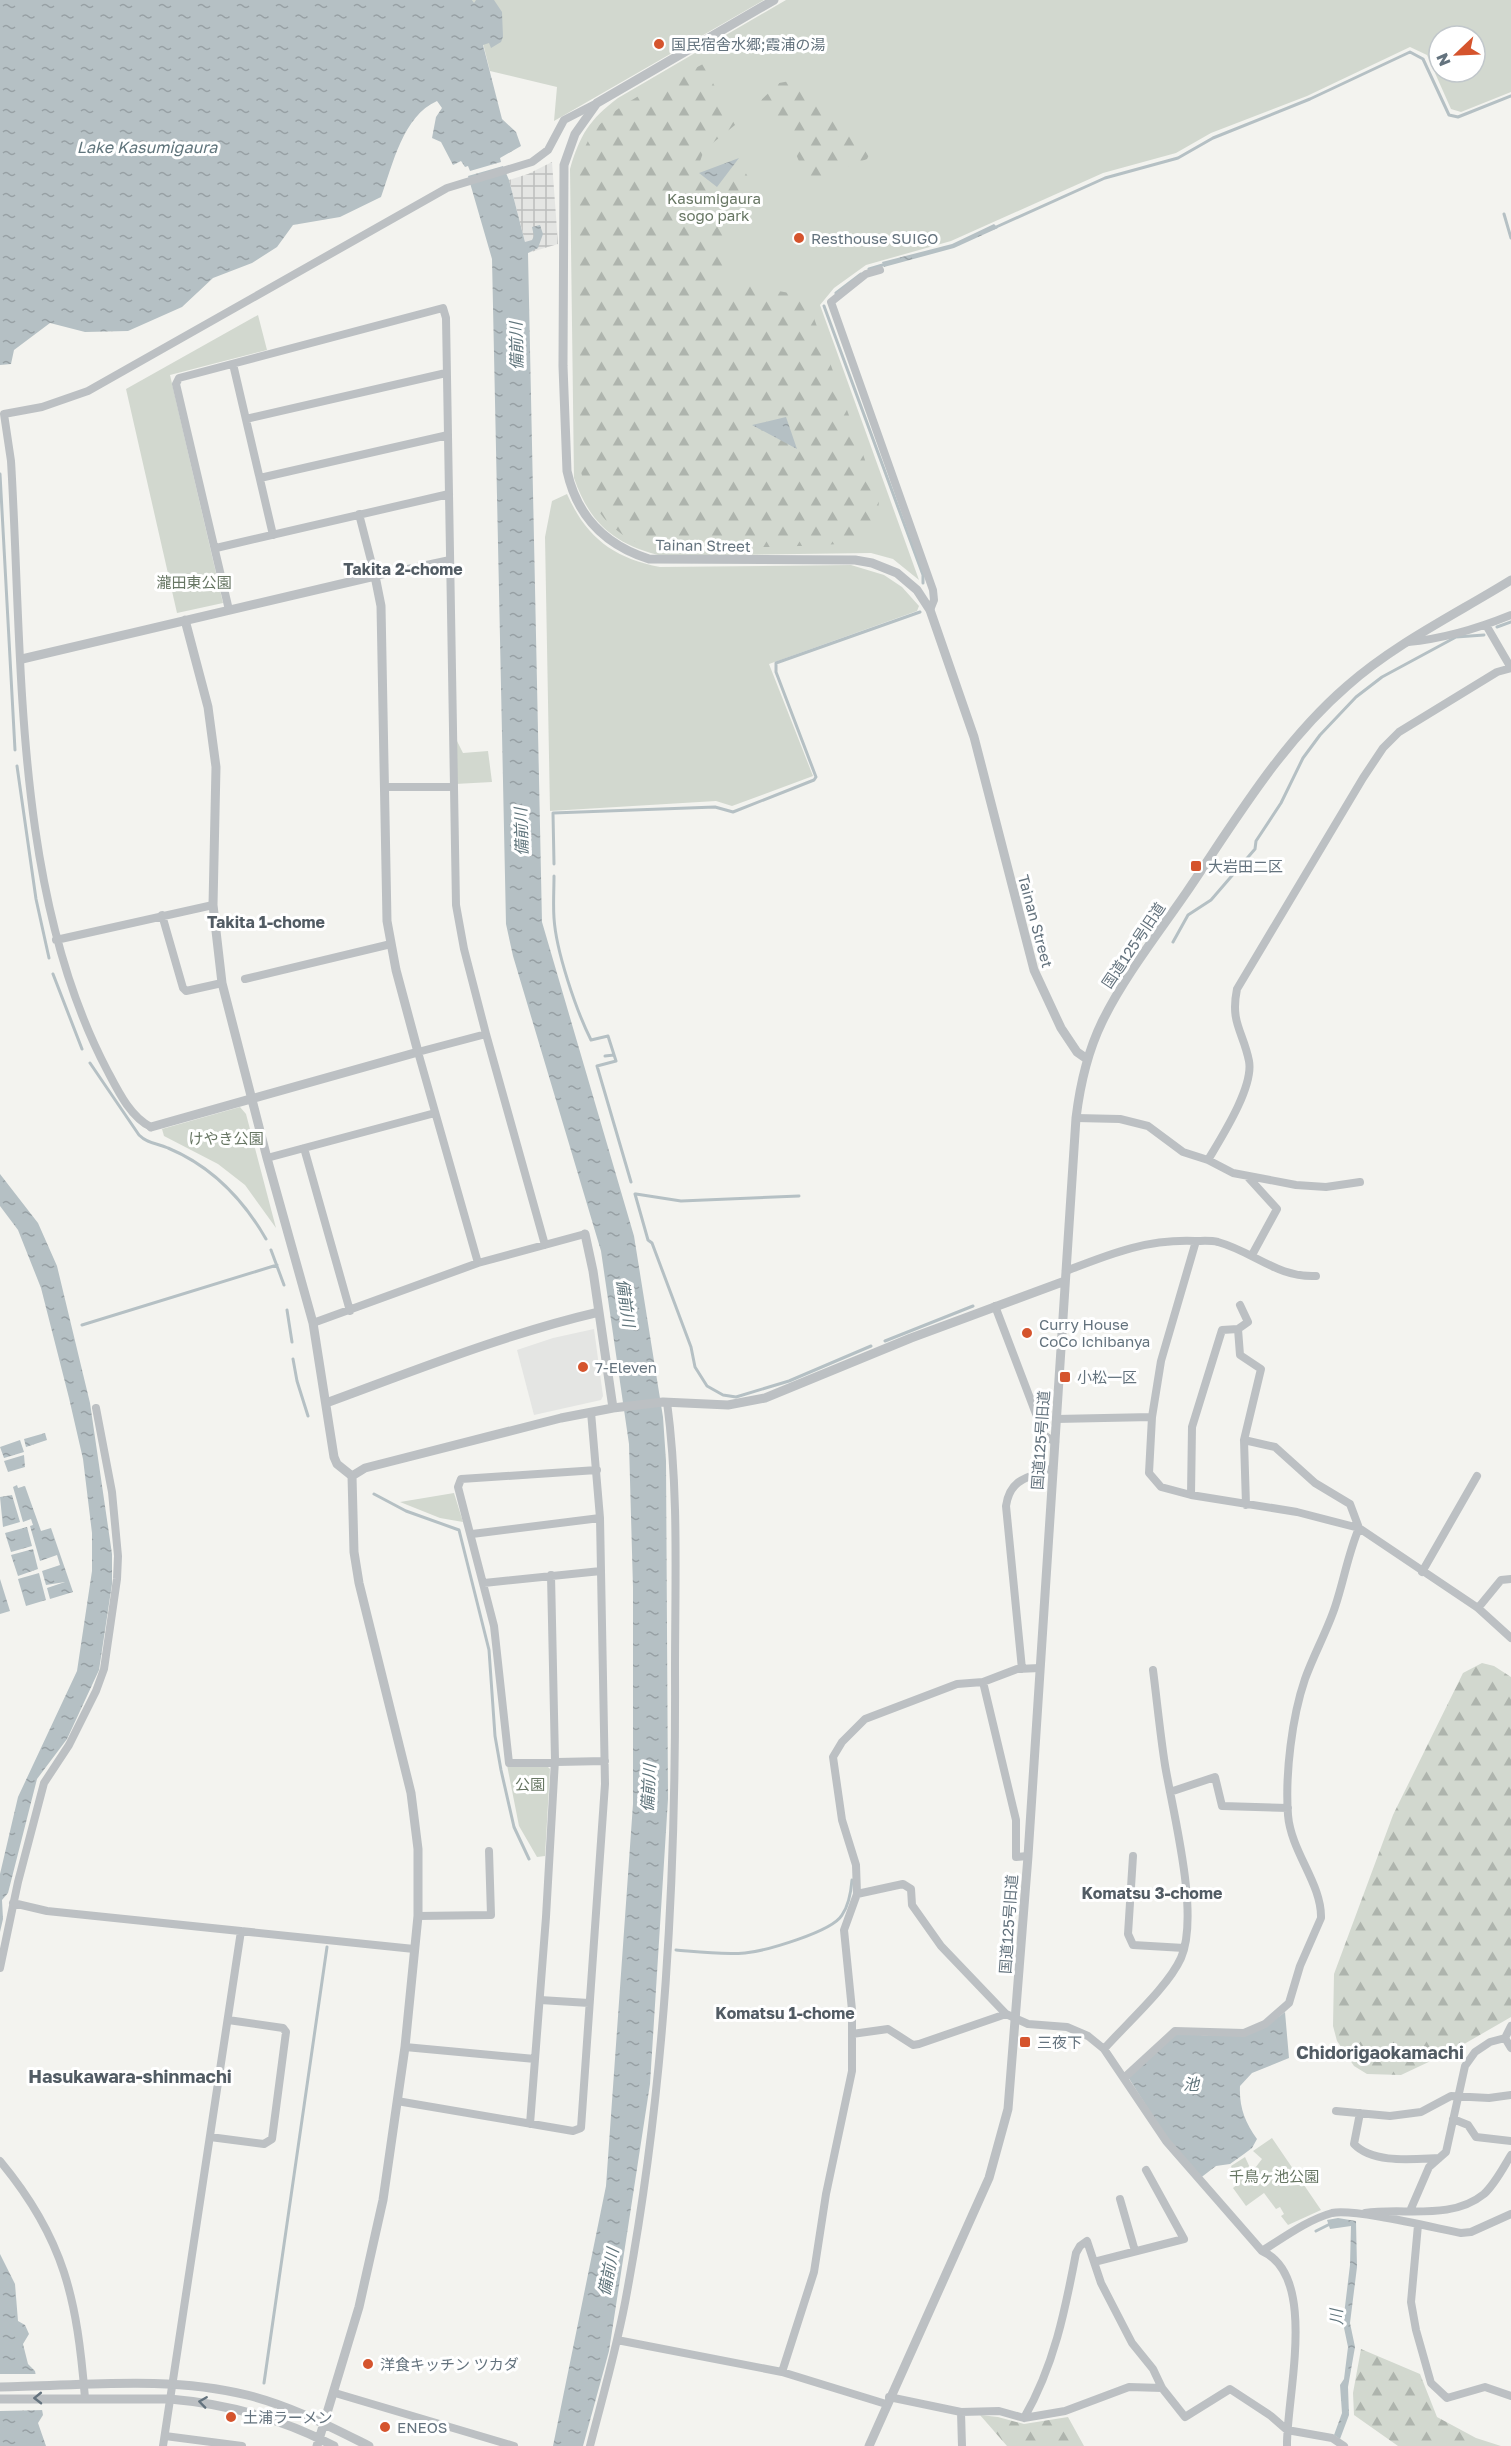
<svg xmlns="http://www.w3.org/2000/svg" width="1511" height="2446" font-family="'Golos Text','Noto Sans JP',sans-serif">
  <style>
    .built { fill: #e4e5e3 }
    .industrial { fill: url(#industrial-grid) }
    .green { fill: #d2d8cf; fill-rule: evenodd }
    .forest { fill: url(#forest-firs) }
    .water { fill: url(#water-ripples) }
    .pier { fill: #f3f3ef }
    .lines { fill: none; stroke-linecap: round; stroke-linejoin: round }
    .stream { stroke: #b5c0c4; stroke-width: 3 }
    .minor { stroke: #bcc0c3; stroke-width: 8 }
    .tertiary { stroke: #bcc0c3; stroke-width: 9 }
    .oneway { stroke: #64737e }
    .poi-dot { fill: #d5542d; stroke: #fff; stroke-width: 2 }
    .labels { text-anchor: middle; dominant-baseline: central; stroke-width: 6; stroke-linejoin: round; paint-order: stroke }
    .poi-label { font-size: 15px; fill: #64737e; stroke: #fff; text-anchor: start }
    .park-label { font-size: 15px; fill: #677663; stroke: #fff }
    .street-label { font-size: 15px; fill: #64737e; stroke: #fff }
    .water-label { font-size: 16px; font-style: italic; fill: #60757c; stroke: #fff }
    .neighbourhood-label { font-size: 16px; font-weight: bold; fill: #525c64; stroke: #fff }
    .quarter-label { font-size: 18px; font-weight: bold; fill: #525c64; stroke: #fff }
  </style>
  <defs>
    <pattern id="industrial-grid" width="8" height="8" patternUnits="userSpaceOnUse" patternTransform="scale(1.5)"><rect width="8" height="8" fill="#e4e5e3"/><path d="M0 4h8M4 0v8" fill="none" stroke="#bcbebd"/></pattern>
    <pattern id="forest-firs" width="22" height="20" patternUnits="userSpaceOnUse" patternTransform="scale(1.5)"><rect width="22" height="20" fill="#d2d8cf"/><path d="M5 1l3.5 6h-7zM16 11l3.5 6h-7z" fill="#aeb4ad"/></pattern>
    <pattern id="water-ripples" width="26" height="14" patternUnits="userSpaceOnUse" patternTransform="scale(1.5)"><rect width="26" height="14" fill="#b5c0c4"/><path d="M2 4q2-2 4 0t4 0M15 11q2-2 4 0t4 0" fill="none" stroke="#97a0a4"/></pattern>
  </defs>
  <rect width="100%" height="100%" fill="#f3f3ef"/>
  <path class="built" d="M594,1329L603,1396L601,1400L534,1415L517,1350L553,1338Z"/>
  <path class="industrial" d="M552,162L558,244L528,253L509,180L528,174Z"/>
  <path class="green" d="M472,0H764L554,121L557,87L490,71Z
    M786,0H1511V92L1461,112L1451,109L1427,55L1410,47L1307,96L1211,133L1176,153L1103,173L951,241L866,265L834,288L820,305L919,580L893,559L871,553L663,556C615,545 590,524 574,478L570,169C580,135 589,120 618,98ZM1439,36H1475V72H1439Z
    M258,315L267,350L170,375L223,603L177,613L126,389Z
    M567,494C586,537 613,558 660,567L851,565L884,575L902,587L919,606L917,611L769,664L813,776L732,806L716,801L550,811L545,537L552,501Z
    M456,739L463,753L488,751L492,782L455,784Z
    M240,1107L246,1114L276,1228L245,1185L218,1164L164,1136L162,1129Z
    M454,1493L463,1522L440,1518L400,1502Z
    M507,1765H546L550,1769L545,1856L537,1857L519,1826Z
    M1272,2138L1321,2210L1288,2225L1281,2216L1284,2214L1280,2207L1276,2209L1264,2193L1246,2206L1233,2188L1238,2184L1231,2166L1245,2157L1252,2172L1262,2159L1253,2151Z"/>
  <path class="forest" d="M703,64L735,125L704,150L696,173L718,190L739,161L762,202L727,232L723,281L806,296L879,499L877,532C868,535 860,540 851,542C829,548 651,550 635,542C602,525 586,498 579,463L577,195C578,178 579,160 586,145C603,105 666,84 703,64Z
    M790,81L816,99L870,153L867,159L815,180L806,178L785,128L760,118L757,104L779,83Z
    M1482,1663L1494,1666L1511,1677V2017L1452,2051L1401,2075L1367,2074L1354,2066L1337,2041L1333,2026L1334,1974L1393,1815L1463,1673Z
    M1361,2349L1420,2374L1437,2417L1476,2438L1501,2446H1398L1354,2415L1353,2393Z
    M980,2415L998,2417L1024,2424L1068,2417L1084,2446H1007Z"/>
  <path class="water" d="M0,0H472L474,3L476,0H494L502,12L503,37L501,42L491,48L489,43L483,45L502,119L516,132L521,146L500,158L501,162L470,171L468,166L465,167L461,161L453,165L441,142L432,138L436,117L442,108L437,101C403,116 393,164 381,197L340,217L293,225L277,247L252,263L213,278L182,307L128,331L85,332L50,323L14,350L11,364L0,365Z
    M739,158L717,187L699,173Z
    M503,166L509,180L525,242L532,240L534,236L532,227L540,225L543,234L538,248L528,253L542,922L634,1236L663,1417L666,1461L668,1799L650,2084L609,2351L583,2446H553L606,2186L633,1804V1588L629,1444L601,1251L513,956L506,924L492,259L468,176Z
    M994,224L998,228L954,248L884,267L882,262L952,244Z
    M786,417L797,449L752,425Z
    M0,1174L38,1223L57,1266L90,1403L112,1554V1584L99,1670L67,1739L37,1779L8,1893L2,1900L3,1919L0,1932V1874L18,1797L77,1671L92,1571V1533L83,1459L69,1398L41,1288L18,1230L0,1206Z
    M45,1433L47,1440L26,1447L24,1439Z
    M20,1440L24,1452L4,1458L0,1447Z
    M24,1455L25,1467L8,1472L4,1461Z
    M17,1485L18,1488L25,1486L41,1531L51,1528L73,1592L50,1599L47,1588L65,1582L46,1585L42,1571L60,1565L57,1555L40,1561L30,1526L33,1525L31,1519L23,1522L13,1487Z
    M12,1495L20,1522L3,1527L0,1497Z
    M27,1527L32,1546L11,1552L5,1533Z
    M33,1549L38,1569L18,1576L11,1555Z
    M39,1573L46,1600L26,1606L18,1579Z
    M0,1579L10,1611L0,1614Z
    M1285,2012L1289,2058L1252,2073L1240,2086C1239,2107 1245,2122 1257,2139L1252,2148L1244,2154L1230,2164L1216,2166L1199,2179L1168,2140L1128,2077L1175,2034C1225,2035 1243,2044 1285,2012Z
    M1338,2218L1356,2221L1357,2267L1350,2323L1355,2347L1348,2387L1349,2415L1340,2439L1334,2435L1342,2413L1340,2385L1344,2379L1348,2347L1343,2323L1350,2265L1351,2226L1330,2229L1327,2220Z
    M0,2254L15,2284L18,2321L25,2325L29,2334L23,2344L28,2364L35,2371L43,2415L38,2423L46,2446H0Z"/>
  <path class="pier" d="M0,2374H38L45,2410L0,2411Z"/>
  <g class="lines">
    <path class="stream" d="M1504,214L1511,238
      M994,228L1105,178L1178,158L1213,138L1310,99L1410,52L1423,59L1449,115L1458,117L1511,96
      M869,269L886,264
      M836,293L861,274
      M824,306L923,575V583
      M0,474L15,750
      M1497,627L1511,622
      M17,766L36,899L49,958
      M554,864L553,813L715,807L733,812L814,780L816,777L776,672V663L920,612
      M554,876C554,890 553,904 554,918C556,951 576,1010 591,1040L608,1036L616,1061L597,1066L631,1182
      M1173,942L1188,915L1211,900L1255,849L1256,841L1281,803L1303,758L1320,735L1356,697L1382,677L1456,637L1484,635
      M53,974L82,1049
      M605,1056L614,1055
      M90,1063L139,1135C148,1144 157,1143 168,1148C211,1166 243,1199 266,1239
      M635,1194L648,1240L652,1243L691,1347L695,1367L707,1386L723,1395L736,1397L789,1381L871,1346
      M636,1194L681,1201L799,1196
      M271,1250L284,1285
      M287,1310L292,1342
      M82,1325L277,1265
      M885,1341L973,1306
      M293,1359L297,1381L308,1416
      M374,1494L406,1511L459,1530L489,1650L495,1736L501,1770L514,1827L529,1859
      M676,1950C699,1952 722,1955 745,1953C765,1951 832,1932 842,1915C849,1905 851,1892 852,1880
      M1316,2231L1330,2224
      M264,2383L327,1947"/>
    <path class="minor" d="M880,270L866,274L831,302L933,590L934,600L930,610
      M233,364L273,535
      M246,419L446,373
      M260,478L448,435
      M359,514L375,576L450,560
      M216,548L449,494
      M229,610L176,384L179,378L443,308L446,318L456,905L464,949L486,1034L545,1245
      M1486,625L1511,668
      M1408,642C1443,639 1479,628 1511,615
      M384,787H453
      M162,915L183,988L186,991L222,983
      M56,940L213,905
      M245,979L391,944
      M1076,1118L1120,1119L1148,1126L1183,1152L1208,1160L1233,1173L1296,1185L1326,1187L1360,1182
      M151,1127C130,1117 117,1089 107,1070C13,891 23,658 11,461L4,414L42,407L88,391L447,188L532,162L548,150L564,120L597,103
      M304,1148L350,1311
      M267,1158L435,1113
      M1208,1160C1221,1138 1254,1087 1249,1061C1243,1031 1230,1023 1237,989L1363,778L1383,748L1399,732L1497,672L1511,668
      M1247,1176L1277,1209L1252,1255
      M1196,1241L1161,1361L1152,1417L1149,1473L1161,1487L1191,1495L1297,1512L1359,1528L1478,1608L1511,1638
      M478,1263L418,1052L486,1034
      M1066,1271C1110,1254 1146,1239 1195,1241C1202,1241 1210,1240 1218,1242C1254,1252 1278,1278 1316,1276
      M1240,1305L1248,1322L1238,1329L1240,1355L1261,1369L1244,1440L1246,1505
      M995,1306L1044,1435L1055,1442
      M313,1323L478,1263L585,1234
      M1056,1419L1152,1417
      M597,1470L461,1479L458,1487L494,1626L509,1763L605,1761
      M1191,1495L1192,1427L1222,1330L1238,1329
      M472,1534L600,1518
      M1422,1572L1477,1476
      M484,1583L601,1571
      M1478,1608L1501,1580L1511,1579
      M1022,1669L1006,1506C1010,1478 1029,1477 1053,1468
      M983,1682L1016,1820V1857L1028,1856
      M1170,1792L1215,1777L1222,1806L1288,1808
      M1133,1856L1128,1934L1133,1945L1184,1948
      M857,1894L903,1884L911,1889L912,1905L941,1946L1006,2014L1028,2024L1067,2027L1088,2036L1104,2049L1166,2141L1262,2251C1319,2276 1286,2398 1287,2446
      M13,1903L47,1911L414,1949
      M418,1916L491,1915L489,1851
      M0,1968L18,1882L44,1783L69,1745L96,1691L104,1669L117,1579L118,1556L112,1492L96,1408
      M540,2000L589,2003
      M1511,2026L1505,2038L1511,2048
      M852,2034L888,2029L913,2045L919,2044L1006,2014
      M405,2047L535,2059
      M1104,2049C1126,2024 1168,1987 1181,1958C1200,1915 1173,1813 1165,1765C1160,1733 1157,1701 1153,1670
      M1125,2077L1175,2031L1244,2033L1265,2024L1289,2003L1300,1966L1321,1918C1322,1884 1291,1852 1288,1815C1285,1774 1292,1717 1305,1679C1314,1654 1327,1631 1335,1607C1344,1580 1348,1554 1359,1528L1350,1504L1315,1483L1275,1447L1244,1440
      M397,2101L573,2131L581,2128L605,1784L600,1518L591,1412
      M1336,2111L1390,2116L1421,2112L1451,2096L1489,2098L1511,2095
      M1360,2113L1354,2144C1373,2164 1413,2159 1439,2158
      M1453,2119L1468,2125L1476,2137L1511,2141
      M530,2124L546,1917L555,1760L551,1575
      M210,2137L264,2144L272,2139L286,2032L283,2028L228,2020
      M0,2161C65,2239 77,2300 85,2398
      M1120,2199L1135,2251
      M1410,2211L1429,2167L1446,2152L1465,2066L1475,2052L1490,2042L1505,2038
      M1365,2213C1403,2207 1451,2221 1484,2194C1495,2184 1503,2168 1511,2155
      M1418,2225L1411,2302L1416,2330L1431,2383L1447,2398L1485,2387L1511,2396
      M1262,2251C1283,2238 1307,2220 1332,2213C1353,2208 1435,2228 1461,2233L1471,2232L1511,2214
      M1094,2262L1184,2239L1146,2170
      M617,2340L782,2372L886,2404
      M782,2372L814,2272L826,2194L852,2071V2010L844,1930L857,1894L856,1865L842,1820L833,1757L842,1742L865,1719L957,1684L983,1682L1017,1669L1040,1668
      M335,2393L514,2446
      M889,2397L961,2412L999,2411L1024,2418L1065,2411L1129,2387L1162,2388
      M961,2412L962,2446
      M1024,2418C1054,2366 1065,2311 1076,2253L1080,2246L1087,2241L1101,2283L1132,2343L1153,2369L1162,2388L1185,2417L1230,2389L1271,2416L1287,2430L1332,2438L1344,2446
      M165,2436L242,2446
      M163,2446L241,1931
      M590,2446C603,2395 618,2344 627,2292C665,2087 676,1879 675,1671C675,1582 679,1491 667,1402"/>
    <path class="tertiary" d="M774,0L597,103L575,134L564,165L563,366L567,471C577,517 605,545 649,559L855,560L872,563L897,573L917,590L930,610L974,737L1034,970L1061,1028L1077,1052L1087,1059
      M185,620L208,707L216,767L213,905L222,983L267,1158L313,1323L334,1457L337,1464L352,1476
      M22,659L375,576L381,606L387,921L396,970L418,1052L151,1127
      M585,1234L593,1271L613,1408
      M326,1403C416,1370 505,1334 599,1312
      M0,2387C81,2386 167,2375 247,2395C291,2406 329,2426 369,2446
      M0,2399H170C228,2404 281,2418 334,2446
      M317,2446L359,2307L383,2200L405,2047L418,1916V1849L411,1793L359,1583L354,1552L352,1476L365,1468L561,1418L613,1408L663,1402L728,1405L765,1398L911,1338L1065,1281
      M869,2446L989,2178L1008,2109L1028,1856L1076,1118C1080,1085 1087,1053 1102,1022C1124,977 1157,935 1186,893C1235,821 1280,744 1347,686C1396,643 1456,614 1511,580"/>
  </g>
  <defs><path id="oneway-chevron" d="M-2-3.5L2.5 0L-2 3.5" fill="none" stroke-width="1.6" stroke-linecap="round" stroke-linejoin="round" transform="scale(1.5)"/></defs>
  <g class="oneway">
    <use href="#oneway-chevron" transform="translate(38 2398) rotate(179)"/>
    <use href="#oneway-chevron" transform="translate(203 2402) rotate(-172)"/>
  </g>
  <g class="poi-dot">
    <circle cx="659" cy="44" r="6"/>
    <circle cx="799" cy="238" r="6"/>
    <rect x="1190" y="860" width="12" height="12" rx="3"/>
    <circle cx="1027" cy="1333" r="6"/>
    <circle cx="583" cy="1367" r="6"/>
    <rect x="1059" y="1371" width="12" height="12" rx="3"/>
    <rect x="1019" y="2036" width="12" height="12" rx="3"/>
    <circle cx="368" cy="2364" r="6"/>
    <circle cx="231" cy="2417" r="6"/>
    <circle cx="385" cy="2427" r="6"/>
  </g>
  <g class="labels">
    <g class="poi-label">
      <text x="671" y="44">国民宿舎水郷;霞浦の湯</text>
      <text x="811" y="238">Resthouse SUIGO</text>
      <text x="1208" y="866">大岩田二区</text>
      <text x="1039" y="1324">Curry House<tspan x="1039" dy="17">CoCo Ichibanya</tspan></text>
      <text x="595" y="1367">7-Eleven</text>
      <text x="1077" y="1377">小松一区</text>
      <text x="1037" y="2042">三夜下</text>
      <text x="380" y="2364">洋食キッチン ツカダ</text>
      <text x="243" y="2417">土浦ラーメン</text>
      <text x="397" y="2427">ENEOS</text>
    </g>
    <g class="park-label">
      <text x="714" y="198">Kasumigaura<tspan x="714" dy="17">sogo park</tspan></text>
      <text x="194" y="582">瀧田東公園</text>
      <text x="226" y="1138">けやき公園</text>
      <text x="530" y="1784">公園</text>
      <text x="1274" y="2176">千鳥ヶ池公園</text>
    </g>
    <g class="street-label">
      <text transform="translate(703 545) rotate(1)">Tainan Street</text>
      <text transform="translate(1036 921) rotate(75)">Tainan Street</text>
      <text transform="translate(1133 945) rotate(-56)">国道125号旧道</text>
      <text transform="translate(1040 1440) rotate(-86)">国道125号旧道</text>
      <text transform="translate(1008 1924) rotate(-86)">国道125号旧道</text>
    </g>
    <g class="water-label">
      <text x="147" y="147">Lake Kasumigaura</text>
      <text transform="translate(516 346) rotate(-91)">備前川</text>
      <text transform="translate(521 832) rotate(-92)">備前川</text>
      <text transform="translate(626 1303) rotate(82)">備前川</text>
      <text transform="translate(648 1788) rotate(-87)">備前川</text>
      <text x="1191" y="2084">池</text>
      <text transform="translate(608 2272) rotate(-79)">備前川</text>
      <text transform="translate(1336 2317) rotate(-91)">川</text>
    </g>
    <g class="neighbourhood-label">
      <text x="403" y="569">Takita 2-chome</text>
      <text x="266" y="922">Takita 1-chome</text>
      <text x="1152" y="1893">Komatsu 3-chome</text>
      <text x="785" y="2013">Komatsu 1-chome</text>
    </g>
    <g class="quarter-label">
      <text x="1380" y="2052">Chidorigaokamachi</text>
      <text x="130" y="2076">Hasukawara-shinmachi</text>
    </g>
  </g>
  <g transform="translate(1457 54) rotate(247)"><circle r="28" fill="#ffffff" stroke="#c1c7cb" stroke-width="1.5"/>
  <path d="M0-4.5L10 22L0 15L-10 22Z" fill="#d5542d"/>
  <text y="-9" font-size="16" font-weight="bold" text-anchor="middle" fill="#64737e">N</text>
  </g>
</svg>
